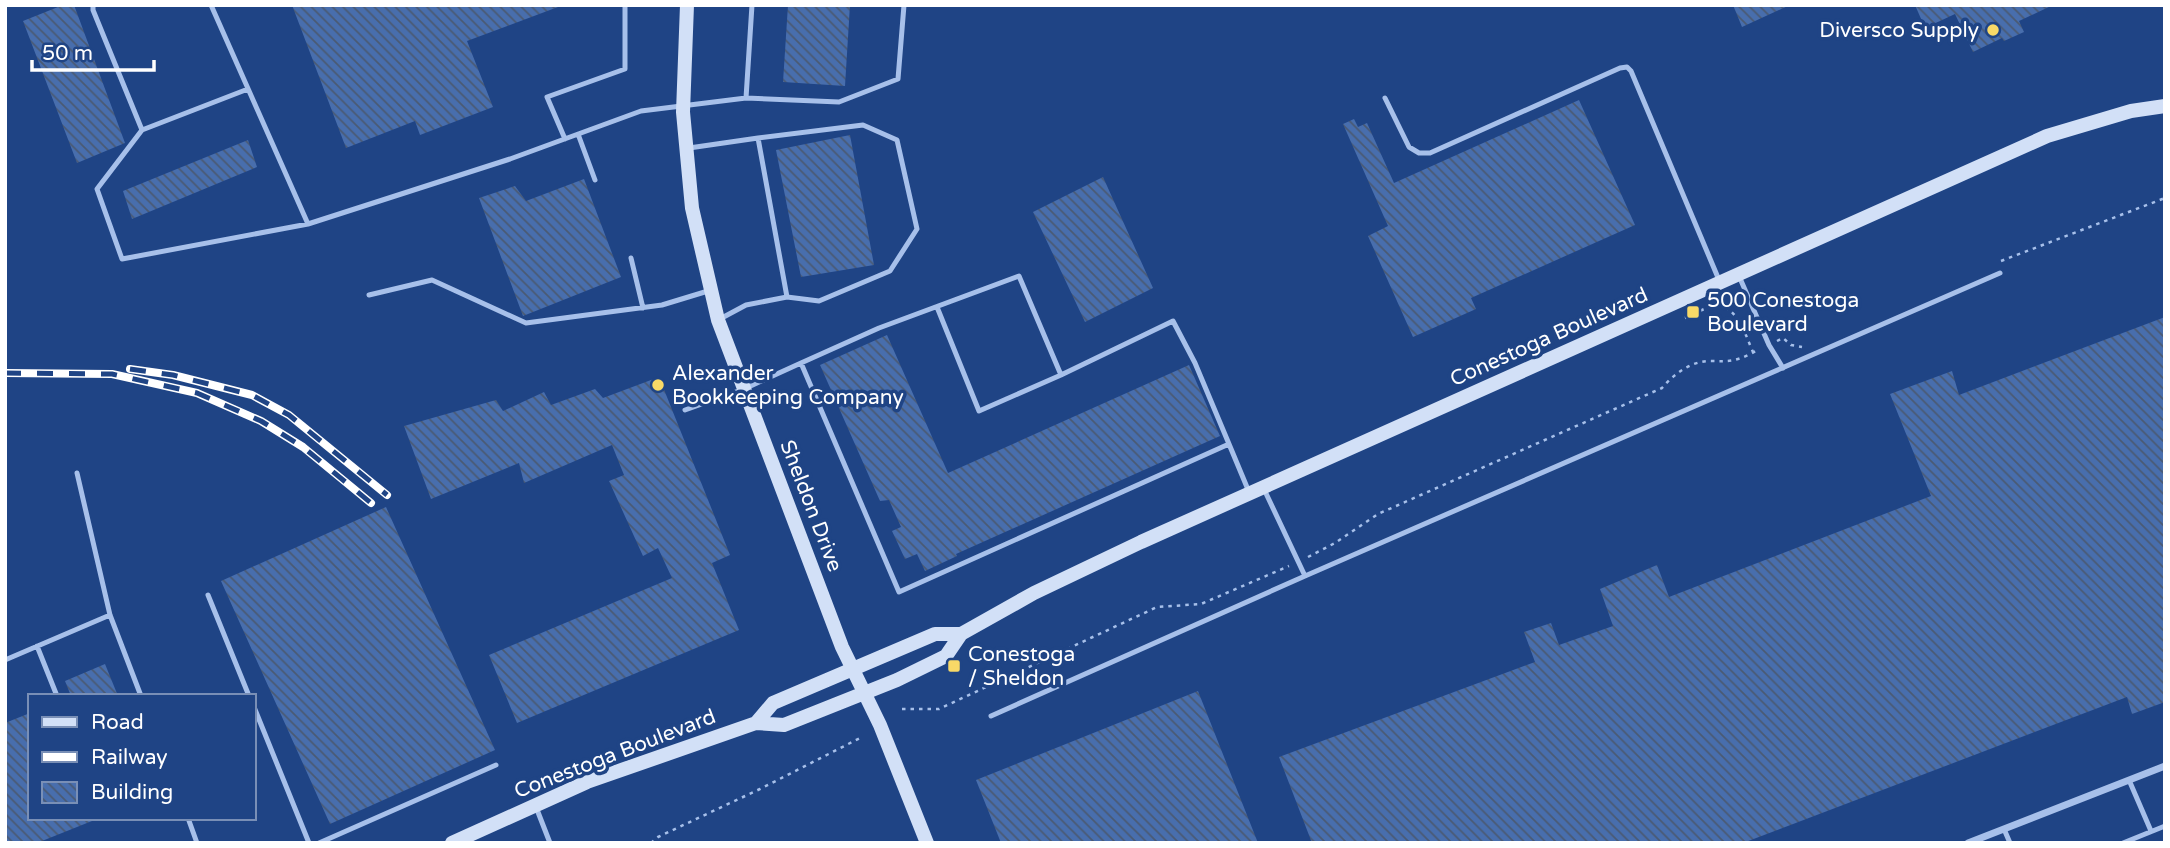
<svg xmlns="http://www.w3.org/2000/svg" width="2170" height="848" font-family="'Varela Round',sans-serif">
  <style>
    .building { fill: url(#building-back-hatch) }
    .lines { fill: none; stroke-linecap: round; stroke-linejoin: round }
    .path { stroke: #a7c0ea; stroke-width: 2.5; stroke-dasharray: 3.5 5; stroke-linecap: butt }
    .lane { stroke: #a7c0ea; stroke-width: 5 }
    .street { stroke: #a7c0ea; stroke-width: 7 }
    .secondary { stroke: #d2e0f7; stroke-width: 14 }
    .rail-casing { stroke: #fff; stroke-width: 8 }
    .rail { stroke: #1f4485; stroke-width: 5; stroke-dasharray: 16; stroke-linecap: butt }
    .poi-dot { fill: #f8d967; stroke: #1f4485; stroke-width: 2.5 }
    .labels { text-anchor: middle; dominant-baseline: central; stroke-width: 7; stroke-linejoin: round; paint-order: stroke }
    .poi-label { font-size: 21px; fill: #fff; stroke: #1f4485; text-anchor: start }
    .street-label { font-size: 21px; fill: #fff; stroke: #1f4485 }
  </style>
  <defs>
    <pattern id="building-back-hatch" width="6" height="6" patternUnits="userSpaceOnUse" patternTransform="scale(1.75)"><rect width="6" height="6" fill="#486ead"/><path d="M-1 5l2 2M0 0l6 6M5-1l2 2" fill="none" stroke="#4a5a73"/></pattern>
  </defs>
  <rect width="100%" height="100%" fill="#1f4485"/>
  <path class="building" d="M63,5H74L125,143L77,163L23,21Z
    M292,5H558V7L467,41L493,107L420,135L415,121L346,148Z
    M788,5H850L845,86L783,82Z
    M1733,5H1790L1742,27Z
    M1915,5H2053L2019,21L2024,32L2004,41L2002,38L1973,52L1955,14L1925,28Z
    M1579,100L1635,225L1471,298L1476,309L1413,337L1368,236L1388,226L1343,124L1354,119L1358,127L1367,123L1394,183Z
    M850,135L874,265L801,277L776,150Z
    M248,140L257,167L132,219L123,191Z
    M1103,177L1153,288L1085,322L1033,212Z
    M584,179L621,277L523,316L479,198L515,186L526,201Z
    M2165,317V702L2132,714L2127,697L1743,843H1312L1279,757L1535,662L1524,632L1551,623L1559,645L1613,626L1600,589L1657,565L1669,597L1931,496L1890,394L1952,371L1959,395Z
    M887,335L948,473L1189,365L1220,436L956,554L957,556L925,571L917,554L905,559L892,531L901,527L889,500L880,501L820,365Z
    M659,377L730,555L712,563L739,630L517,723L489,655L672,578L658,548L643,556L609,481L624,475L612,445L524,483L519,463L431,499L404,426L496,400L503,411L544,392L551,405L595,389L603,398Z
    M386,507L495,750L330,824L221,581Z
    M105,664L118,696H71L65,681Z
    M1198,691L1258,843H1001L976,780Z
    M30,713V818L97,819L37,843H5V723Z"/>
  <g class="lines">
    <path class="path" d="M2001,261L2165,198
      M1685,318C1694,314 1707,306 1717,306C1738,306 1746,337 1753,352
      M1777,341L1783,338L1791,345L1802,347
      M1308,557L1335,543L1378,514L1662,388C1674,374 1691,361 1710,361C1720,361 1728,362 1738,359C1745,357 1752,353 1758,350
      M902,709H939L1157,607L1201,604L1289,566
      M651,843L658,837L760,789L860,738"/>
    <path class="lane" d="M93,5V10L142,130
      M211,5L308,224L510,159L641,111L746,98L752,5
      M248,89L142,130L97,189L122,259L308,224
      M746,98L839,102L898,79L904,5
      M1385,98L1409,147L1419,153H1430L1620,68L1627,67L1631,71L1719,280
      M578,134L595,180
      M758,138L863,125L897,140L917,229L890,271L819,301L787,297
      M565,139L547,97L625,69V5
      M689,148L758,138L787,297L746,305L718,320
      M631,258L643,308
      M1739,276L1769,345L1783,368
      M369,295L432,280L526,323L662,305L708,291
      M937,307L979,411L1061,375
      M801,363L879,328L1019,276L1061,375L1173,321L1195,363L1229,444
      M685,410L744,389L801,363L899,592L1229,444L1249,492
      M77,473L110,615L141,696
      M1263,487L1305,576
      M208,595L249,696
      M37,646L57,696
      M5,660L110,615
      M254,707L309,843
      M991,716L1305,576L2000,273
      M2129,780L2151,831
      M536,807L550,843
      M188,818L197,843
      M2004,829L2010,843
      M319,843L496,765
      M2123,843L2165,826"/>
    <path class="street" d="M1968,843L2165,766"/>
    <path class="secondary" d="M687,5L683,112L692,208L718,320L842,647L880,725L927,843
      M756,723L773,703L935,634H961
      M452,843L587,782L756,723L784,725L897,680L946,656L961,634L1034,593L1141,542L2047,136L2131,111L2165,106"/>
    <g class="rail-casing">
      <path id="rail" d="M130,369L173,375L252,395L289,415L387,495
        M5,373L112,374L197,393L261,421L303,447L371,503"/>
    </g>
    <use href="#rail" class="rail"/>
  </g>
  <g class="poi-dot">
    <circle cx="1993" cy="30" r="7"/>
    <rect x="1686" y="305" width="14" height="14" rx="3.5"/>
    <circle cx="658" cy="385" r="7"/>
    <rect x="947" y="659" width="14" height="14" rx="3.5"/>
  </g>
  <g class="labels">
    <g class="poi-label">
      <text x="1979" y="30" text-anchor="end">Diversco Supply</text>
      <text x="1707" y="300">500 Conestoga<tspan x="1707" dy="24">Boulevard</tspan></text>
      <text x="672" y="373">Alexander<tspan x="672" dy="24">Bookkeeping Company</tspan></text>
      <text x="968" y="654">Conestoga<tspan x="968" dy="24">/ Sheldon</tspan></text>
    </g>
    <g class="street-label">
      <text transform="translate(1549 337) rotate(-24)">Conestoga Boulevard</text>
      <text transform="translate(811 506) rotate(69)">Sheldon Drive</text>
      <text transform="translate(615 754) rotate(-21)">Conestoga Boulevard</text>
    </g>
  </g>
  <rect width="2170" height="848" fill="none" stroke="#ffffff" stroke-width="14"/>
  <rect x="28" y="694" width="228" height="126" fill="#1f4485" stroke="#798fb6" stroke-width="2"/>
  <rect x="42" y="717" width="35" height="10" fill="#d2e0f7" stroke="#798fb6" stroke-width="2"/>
  <text x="91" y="729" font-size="21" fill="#ffffff">Road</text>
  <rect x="42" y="752" width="35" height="10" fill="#ffffff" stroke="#798fb6" stroke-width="2"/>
  <text x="91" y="764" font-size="21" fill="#ffffff">Railway</text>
  <rect x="42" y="782" width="35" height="21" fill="url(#building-back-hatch)" stroke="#798fb6" stroke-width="2"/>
  <text x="91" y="799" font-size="21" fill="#ffffff">Building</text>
  <path d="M32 60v10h122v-10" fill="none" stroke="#ffffff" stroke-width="3.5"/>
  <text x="42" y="60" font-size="21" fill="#ffffff" stroke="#1f4485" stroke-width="5" paint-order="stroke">50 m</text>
</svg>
